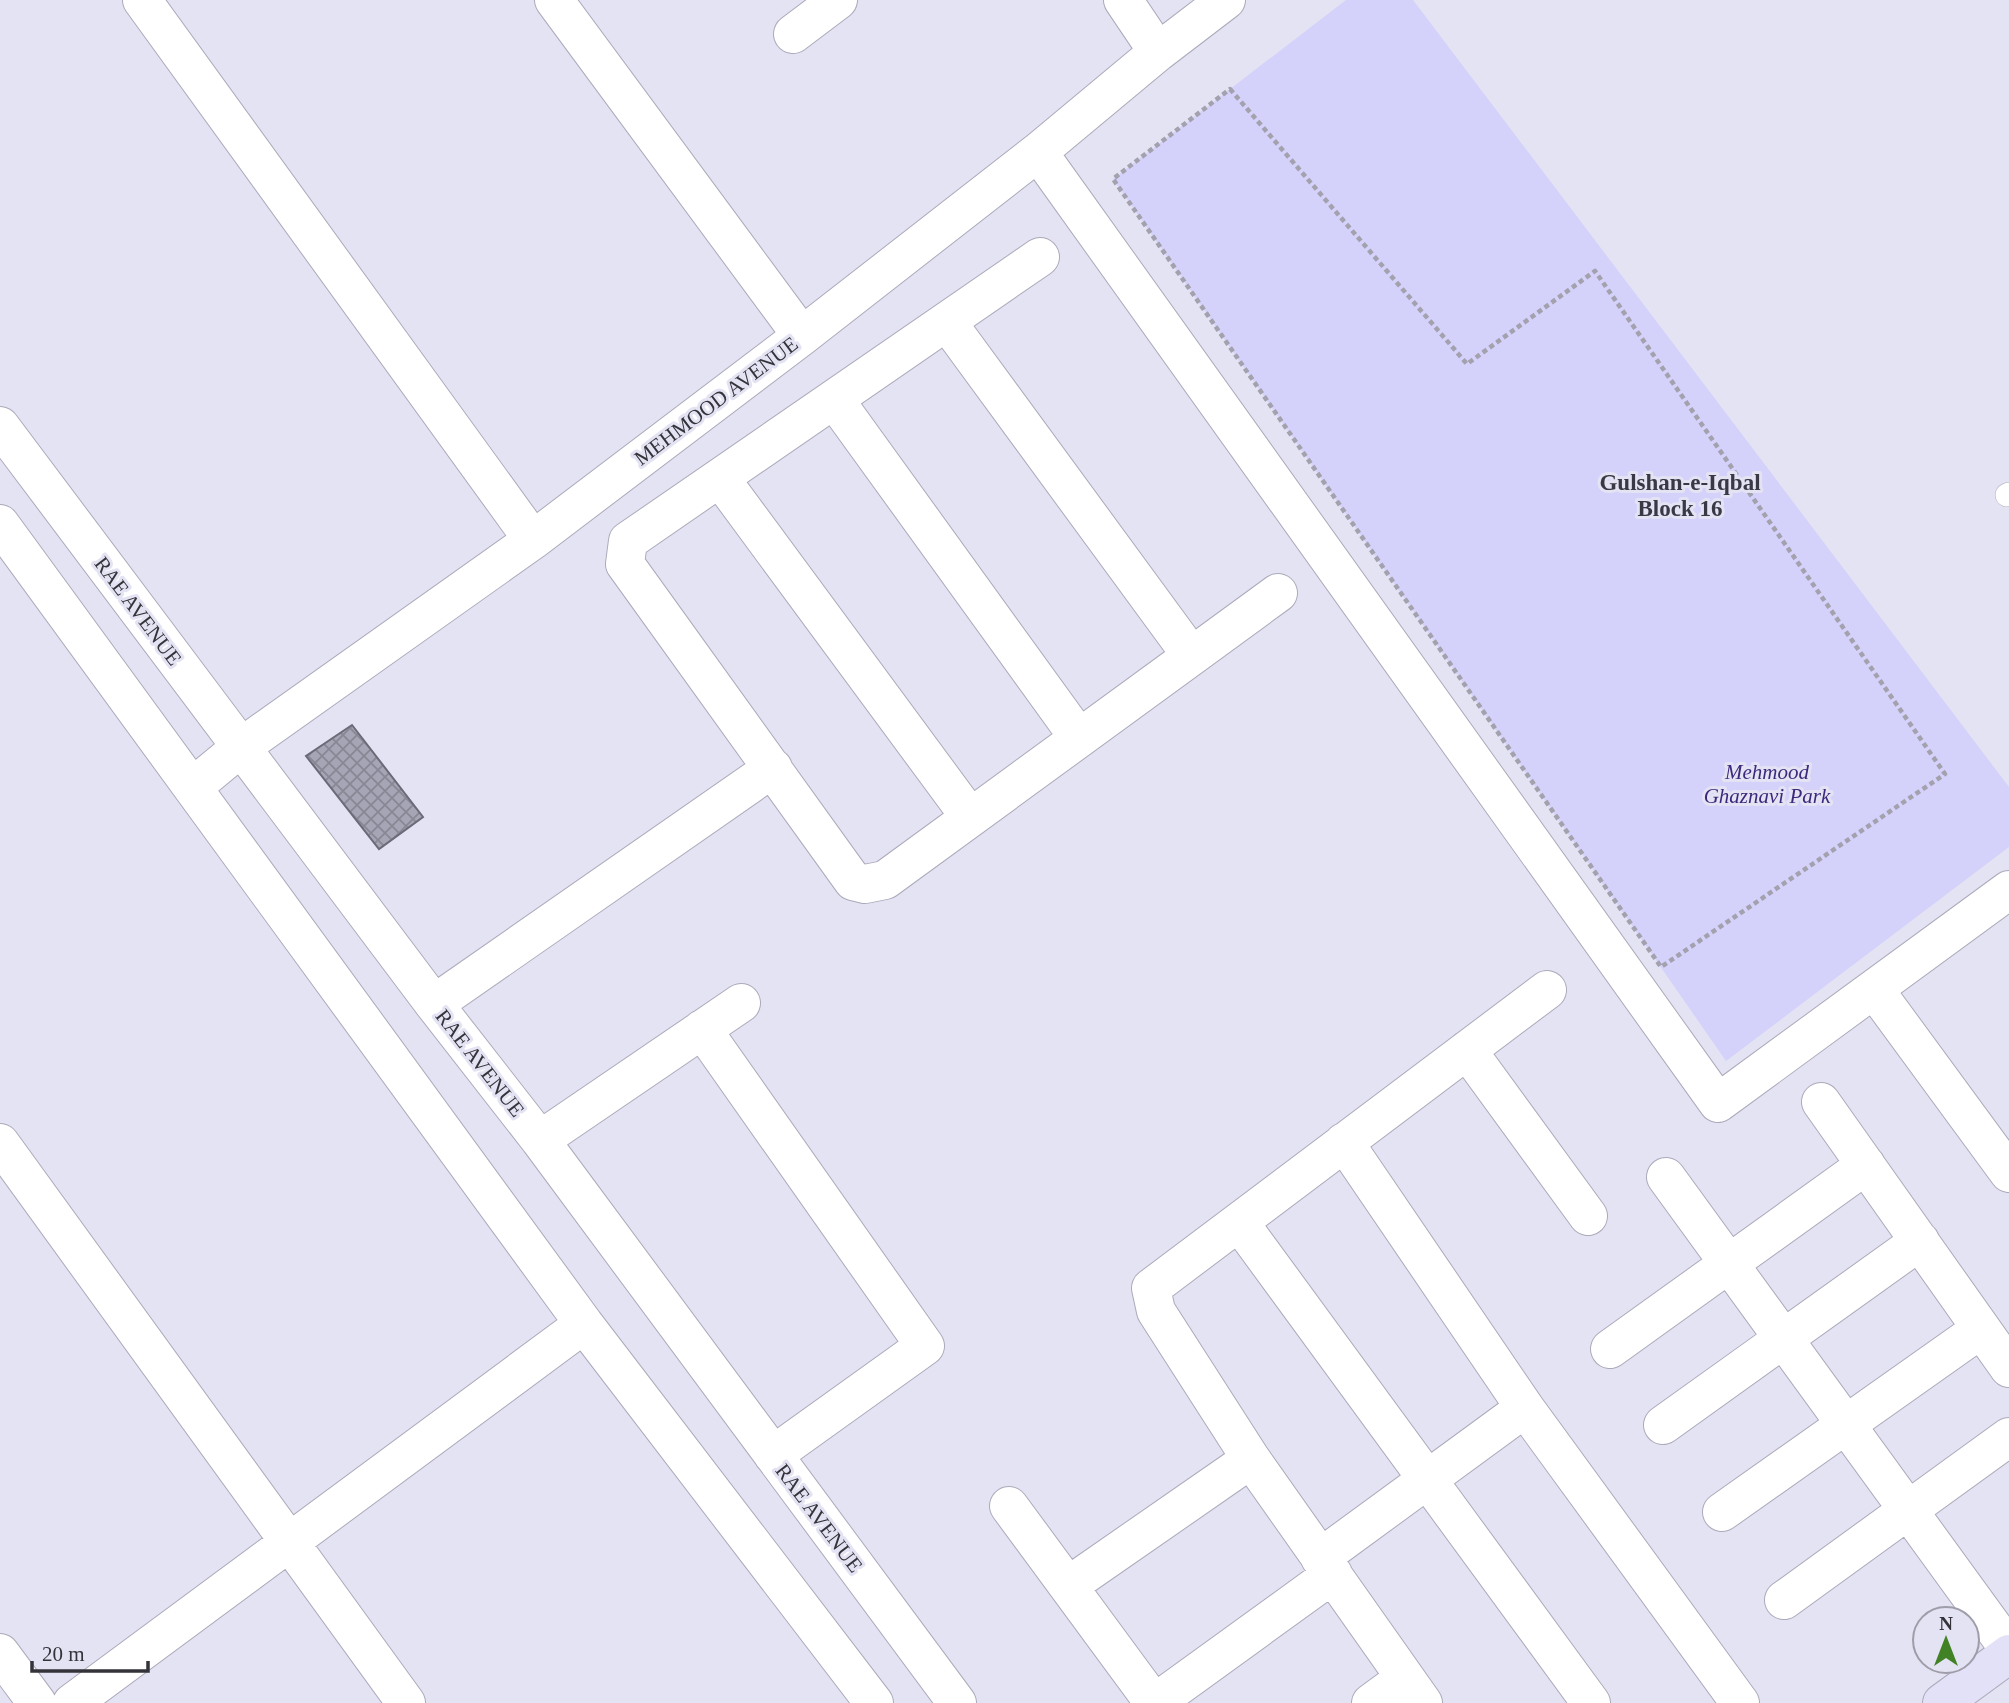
<svg xmlns="http://www.w3.org/2000/svg" width="2009" height="1703" font-family="'Times New Roman',serif">
  <style>
    .green { fill: #d4d1fa }
    .building { fill: url(#building-cross-hatch); stroke: #6b6a78; stroke-width: 2 }
    .lines { fill: none; stroke-linecap: round; stroke-linejoin: round }
    .lane-casing { stroke: #abaaba; stroke-width: 24 }
    .street-casing { stroke: #abaaba; stroke-width: 40 }
    .secondary-casing { stroke: #abaaba; stroke-width: 40 }
    .path { stroke: #a2a1ad; stroke-width: 4.5; stroke-dasharray: 5 3.5; stroke-linecap: butt }
    .lane { stroke: #fff; stroke-width: 23 }
    .street { stroke: #fff; stroke-width: 38 }
    .secondary { stroke: #e3e1f7; stroke-width: 38 }
    .labels { text-anchor: middle; dominant-baseline: central; stroke-width: 6; stroke-linejoin: round; paint-order: stroke }
    .street-label { font-size: 21px; fill: #34333a; stroke: #e4e3f3 }
    .park-label { font-size: 21px; font-style: italic; fill: #3c297c; stroke: #e4e3f3 }
    .neighbourhood-label { font-size: 23px; font-weight: bold; fill: #393845; stroke: #e4e3f3 }
  </style>
  <defs>
    <pattern id="building-cross-hatch" width="8" height="8" patternUnits="userSpaceOnUse" patternTransform="scale(1.75)"><rect width="8" height="8" fill="#a6a5b5"/><path d="M0 0l8 8M0 8l8-8" fill="none" stroke="#888794"/></pattern>
  </defs>
  <rect width="100%" height="100%" fill="#e4e3f3"/>
  <path class="green" d="M1346,0H1413L2009,787V847L1726,1061L1113,179Z"/>
  <path class="building" d="M352,725L423,817L379,849L306,756Z"/>
  <g class="lines">
    <g class="lane-casing">
      <path id="lane" d="M2007,495L2009,494"/>
    </g>
    <g class="street-casing">
      <path id="street" d="M142,0L533,540
        M554,0L802,336
        M1123,0L1158,52
        M793,34L838,0
        M1038,152L1718,1103L2009,890
        M1040,257L628,541L625,564L853,881L865,884L885,880L1278,593
        M947,322L1191,655
        M834,399L1079,738
        M0,426L434,1004L540,1140L957,1703
        M720,478L970,817
        M0,524L584,1324L874,1703
        M194,786L240,748L533,540L802,336L1038,152L1158,52L1226,0
        M1874,989L2009,1173
        M434,1004L773,768
        M702,1029L925,1346L773,1455
        M1467,1050L1588,1216
        M1821,1102L2009,1368
        M540,1140L741,1003
        M1344,1142L1525,1408L1740,1703
        M0,1143L406,1703
        M1666,1177L2009,1649
        M1239,1222L1591,1703
        M1610,1349L1866,1165
        M1663,1425L1920,1241
        M1009,1506L1154,1703
        M1722,1512L1981,1329
        M1320,1558L1525,1408
        M1068,1586L1251,1459
        M1784,1600L2009,1437
        M0,1653L37,1703
        M72,1703L584,1324
        M1155,1703L1333,1574
        M1371,1703L1405,1678
        M1423,1703L1251,1459L1156,1311L1151,1288L1547,990"/>
    </g>
    <g class="secondary-casing">
      <path id="secondary" d="M1942,1703L2009,1654"/>
    </g>
    <path class="path" d="M1230,89L1467,364L1595,271L1945,774L1661,967L1113,179Z"/>
    <use href="#lane" class="lane"/>
    <use href="#street" class="street"/>
    <use href="#secondary" class="secondary"/>
  </g>
  <g class="labels">
    <g class="street-label">
      <text transform="translate(716 401) rotate(-37)">MEHMOOD AVENUE</text>
      <text transform="translate(138 611) rotate(53)">RAE AVENUE</text>
      <text transform="translate(480 1063) rotate(52)">RAE AVENUE</text>
      <text transform="translate(819 1518) rotate(53)">RAE AVENUE</text>
    </g>
    <g class="park-label">
      <text x="1767" y="772">Mehmood<tspan x="1767" dy="24">Ghaznavi Park</tspan></text>
    </g>
    <g class="neighbourhood-label">
      <text x="1680" y="482">Gulshan-e-Iqbal<tspan x="1680" dy="26">Block 16</tspan></text>
    </g>
  </g>
  <g transform="translate(1946 1640)"><circle r="33" fill="#e4e3f3" stroke="#9e9da9" stroke-width="2"/>
  <path d="M0-5L12 26L0 18L-12 26Z" fill="#408225"/>
  <text y="-10" font-size="19" font-weight="bold" text-anchor="middle" fill="#34333a">N</text>
  </g>
  <path d="M32 1661v10h116v-10" fill="none" stroke="#34333a" stroke-width="3.5"/>
  <text x="42" y="1661" font-size="21" fill="#34333a" stroke="#e4e3f3" stroke-width="5" paint-order="stroke">20 m</text>
</svg>
